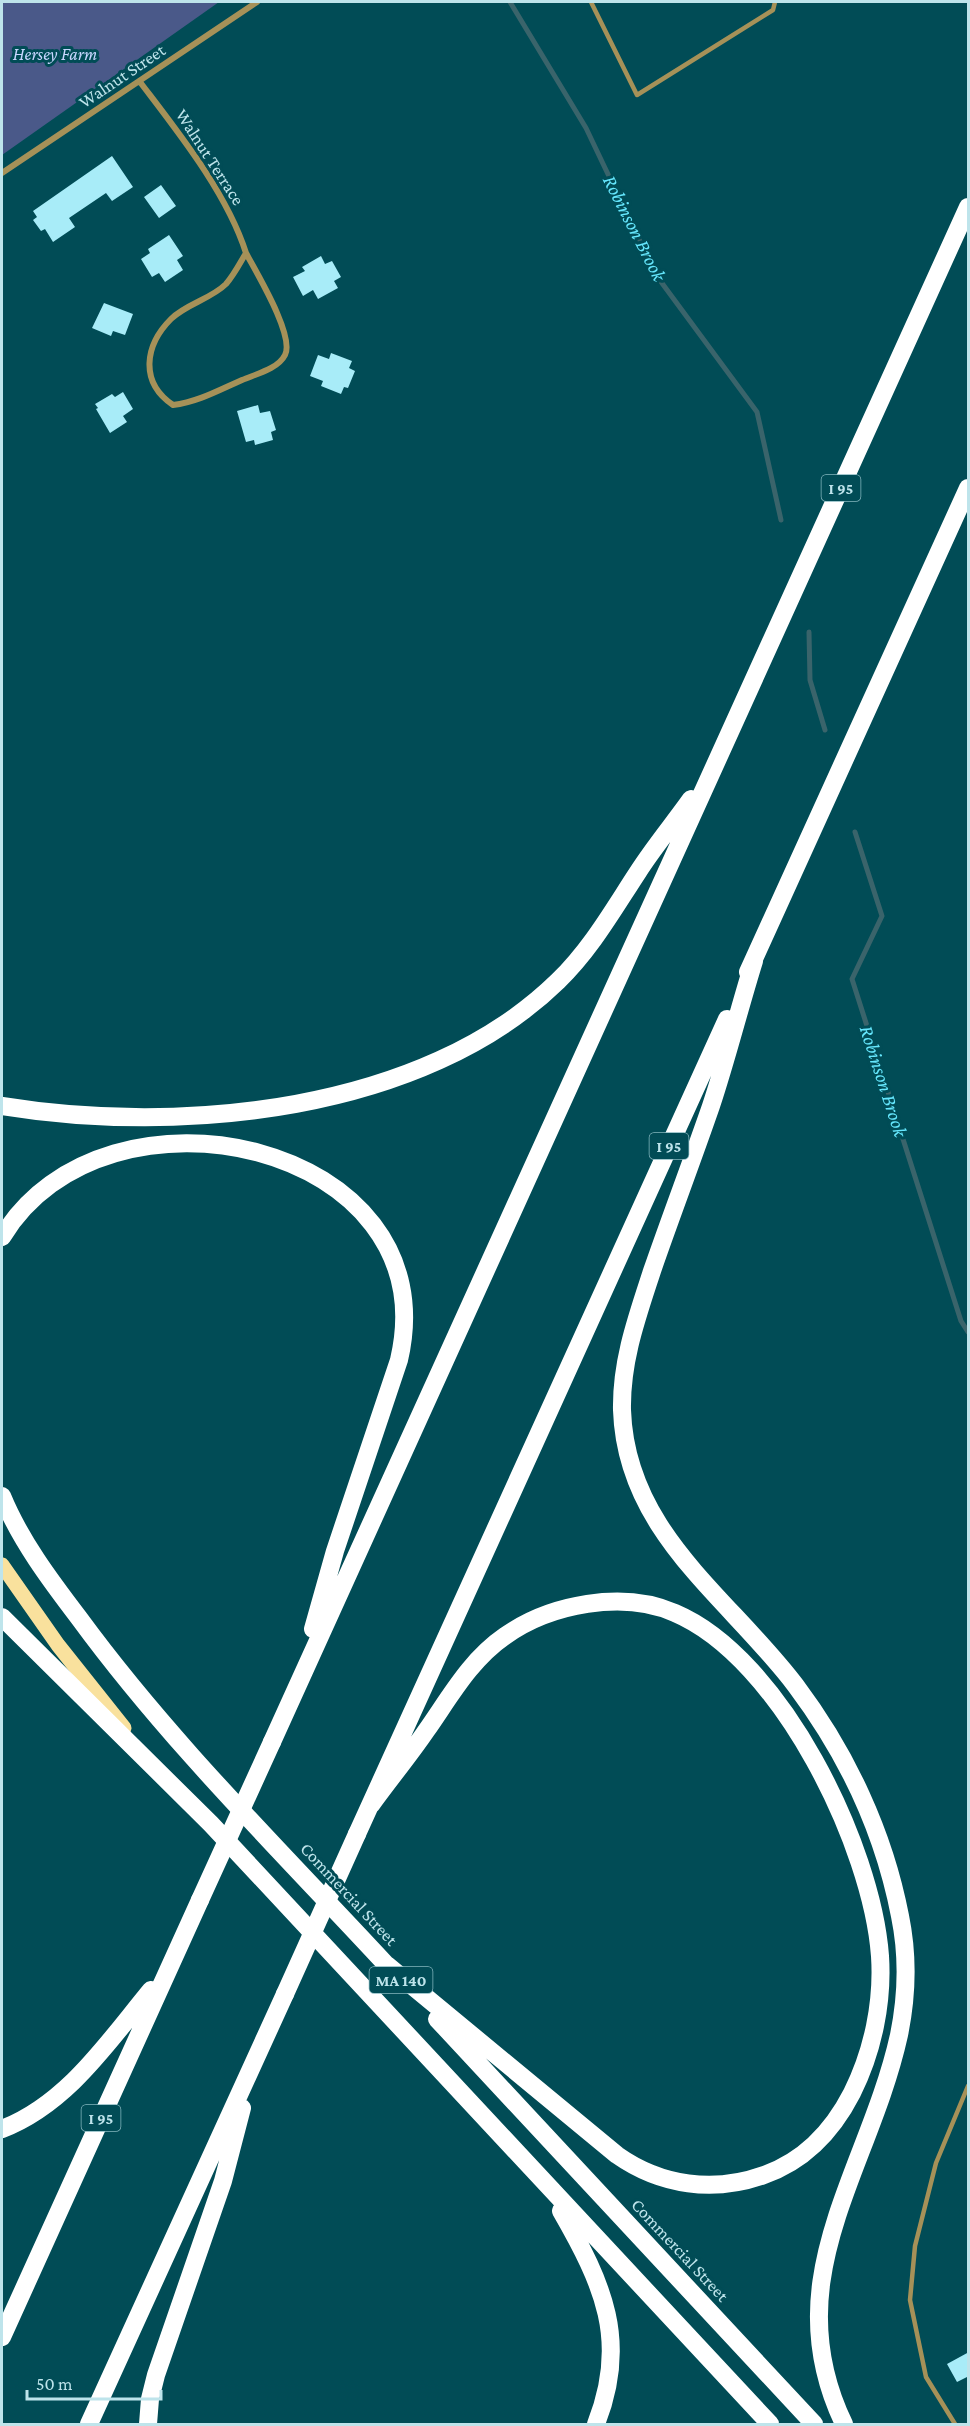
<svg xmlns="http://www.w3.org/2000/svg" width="970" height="2426" font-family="'Crimson Pro',serif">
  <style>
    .green { fill: #4a5989 }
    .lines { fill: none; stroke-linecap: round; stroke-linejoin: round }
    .stream { stroke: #3a646b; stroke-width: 5 }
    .building { fill: #a8ecf8 }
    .lane { stroke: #a69158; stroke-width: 4.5 }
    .street { stroke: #a69158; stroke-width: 6 }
    .primary { stroke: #f9e19d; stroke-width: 15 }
    .highway { stroke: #fff; stroke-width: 18 }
    .highway-bridge { stroke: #fff; stroke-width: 18 }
    .labels { text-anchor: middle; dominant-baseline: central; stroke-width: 6; stroke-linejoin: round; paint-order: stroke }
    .shield { fill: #014c56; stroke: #85b6be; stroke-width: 1.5 }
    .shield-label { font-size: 16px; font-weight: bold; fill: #bee4eb }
    .park-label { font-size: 18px; font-style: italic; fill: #c8d6ff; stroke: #014c56 }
    .street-label { font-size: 18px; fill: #bee4eb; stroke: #014c56 }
    .water-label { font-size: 20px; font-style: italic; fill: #65e7fd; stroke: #014c56 }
  </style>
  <rect width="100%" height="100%" fill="#014c56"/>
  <path class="green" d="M2,2H219L2,155Z"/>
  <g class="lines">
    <path class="stream" d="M510,2L586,128L656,275L757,412L781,520
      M809,632L810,680L825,730
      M855,832L882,916L852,979L961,1321L968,1332"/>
  </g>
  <path class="building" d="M112,156L133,187L112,201L106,193L69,218L75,227L53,242L45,229L41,231L33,220L37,217L33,211Z
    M161,185L176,206L159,218L144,197Z
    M169,235L183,256L177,260L183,270L165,282L159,273L152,277L141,259L150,253L148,249Z
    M321,256L325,264L332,261L341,277L334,281L338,288L318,299L313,290L303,296L293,277L305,271L302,267Z
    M104,303L133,314L125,335L113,331L111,336L92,328Z
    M331,353L352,361L349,368L355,371L348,388L344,387L341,394L321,386L323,381L310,376L318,355L329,359Z
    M123,392L133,409L123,416L127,422L110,433L96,409L98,408L95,404L112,394L115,397Z
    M258,405L260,413L270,411L276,430L271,432L273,440L255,445L254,440L246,442L237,411Z
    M969,2352V2376L957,2382L947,2364Z"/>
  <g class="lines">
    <path class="lane" d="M591,2L637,95L773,10L775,2
      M955,2424L926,2377L910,2300L915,2246L936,2163L968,2086"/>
    <path class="street" d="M140,82C178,132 227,193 246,253C240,263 234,275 226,284C211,299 186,304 171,319C145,345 139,382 173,405C198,402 219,390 242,380C256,374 278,369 285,355C295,336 256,272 246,253
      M2,173L257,2"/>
    <path class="primary" d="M2,1565L58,1645L124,1728"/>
    <path class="highway" d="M754,961C739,1009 727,1058 711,1106C692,1161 671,1216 652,1271C637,1317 621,1361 622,1410C626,1533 729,1597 796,1686C847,1754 884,1833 900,1916C908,1955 907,1996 899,2035C869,2171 774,2279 844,2424
      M748,972L968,488
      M2,1106C180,1135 423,1113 558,981C591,949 613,910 638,872C654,847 674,823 691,799
      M2,1237C105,1066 450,1142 399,1360L335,1551L313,1629
      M2,1496C20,1540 50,1580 79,1618C172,1745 287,1857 393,1972
      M2,1617L211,1824L770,2424
      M272,1742L968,207
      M371,1805C389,1780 409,1756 426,1731C450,1697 470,1660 505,1636C550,1604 623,1590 675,1613C781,1658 872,1846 880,1956C883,2002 873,2051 852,2093C833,2130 804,2161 764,2175C714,2193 661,2186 617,2155L387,1965
      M357,1834L727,1019
      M437,2019L814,2424
      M2,2129C67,2104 108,2042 151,1990
      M561,2211C603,2284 629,2341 596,2424
      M2,2337L200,1900
      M89,2424L285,1994
      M148,2424L150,2399L156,2375L223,2181L242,2108"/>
    <path class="highway-bridge" d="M200,1900L272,1742
      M285,1994L357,1834"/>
  </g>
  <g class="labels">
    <g class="shield">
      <rect x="821.5" y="475" width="39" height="26" rx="4.5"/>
      <rect x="649.5" y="1133" width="39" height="26" rx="4.5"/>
      <rect x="369.5" y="1967" width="63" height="26" rx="4.5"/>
      <rect x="81.5" y="2105" width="39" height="26" rx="4.5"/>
    </g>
    <g class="shield-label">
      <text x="841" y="488">I 95</text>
      <text x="669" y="1146">I 95</text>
      <text x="401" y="1980">MA 140</text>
      <text x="101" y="2118">I 95</text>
    </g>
    <g class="park-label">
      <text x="55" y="54">Hersey Farm</text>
    </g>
    <g class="street-label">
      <text transform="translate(122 76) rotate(-34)">Walnut Street</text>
      <text transform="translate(210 157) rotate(57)">Walnut Terrace</text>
      <text transform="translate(349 1894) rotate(47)">Commercial Street</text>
      <text transform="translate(680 2250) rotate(47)">Commercial Street</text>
    </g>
    <g class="water-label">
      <text transform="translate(635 228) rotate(63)">Robinson Brook</text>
      <text transform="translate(884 1081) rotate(72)">Robinson Brook</text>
    </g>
  </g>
  <rect width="970" height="2426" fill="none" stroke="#bee4eb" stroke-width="6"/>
  <path d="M27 2390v9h134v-9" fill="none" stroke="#bee4eb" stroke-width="3"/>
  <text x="36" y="2390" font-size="18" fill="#bee4eb" stroke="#014c56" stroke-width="4.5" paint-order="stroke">50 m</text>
</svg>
